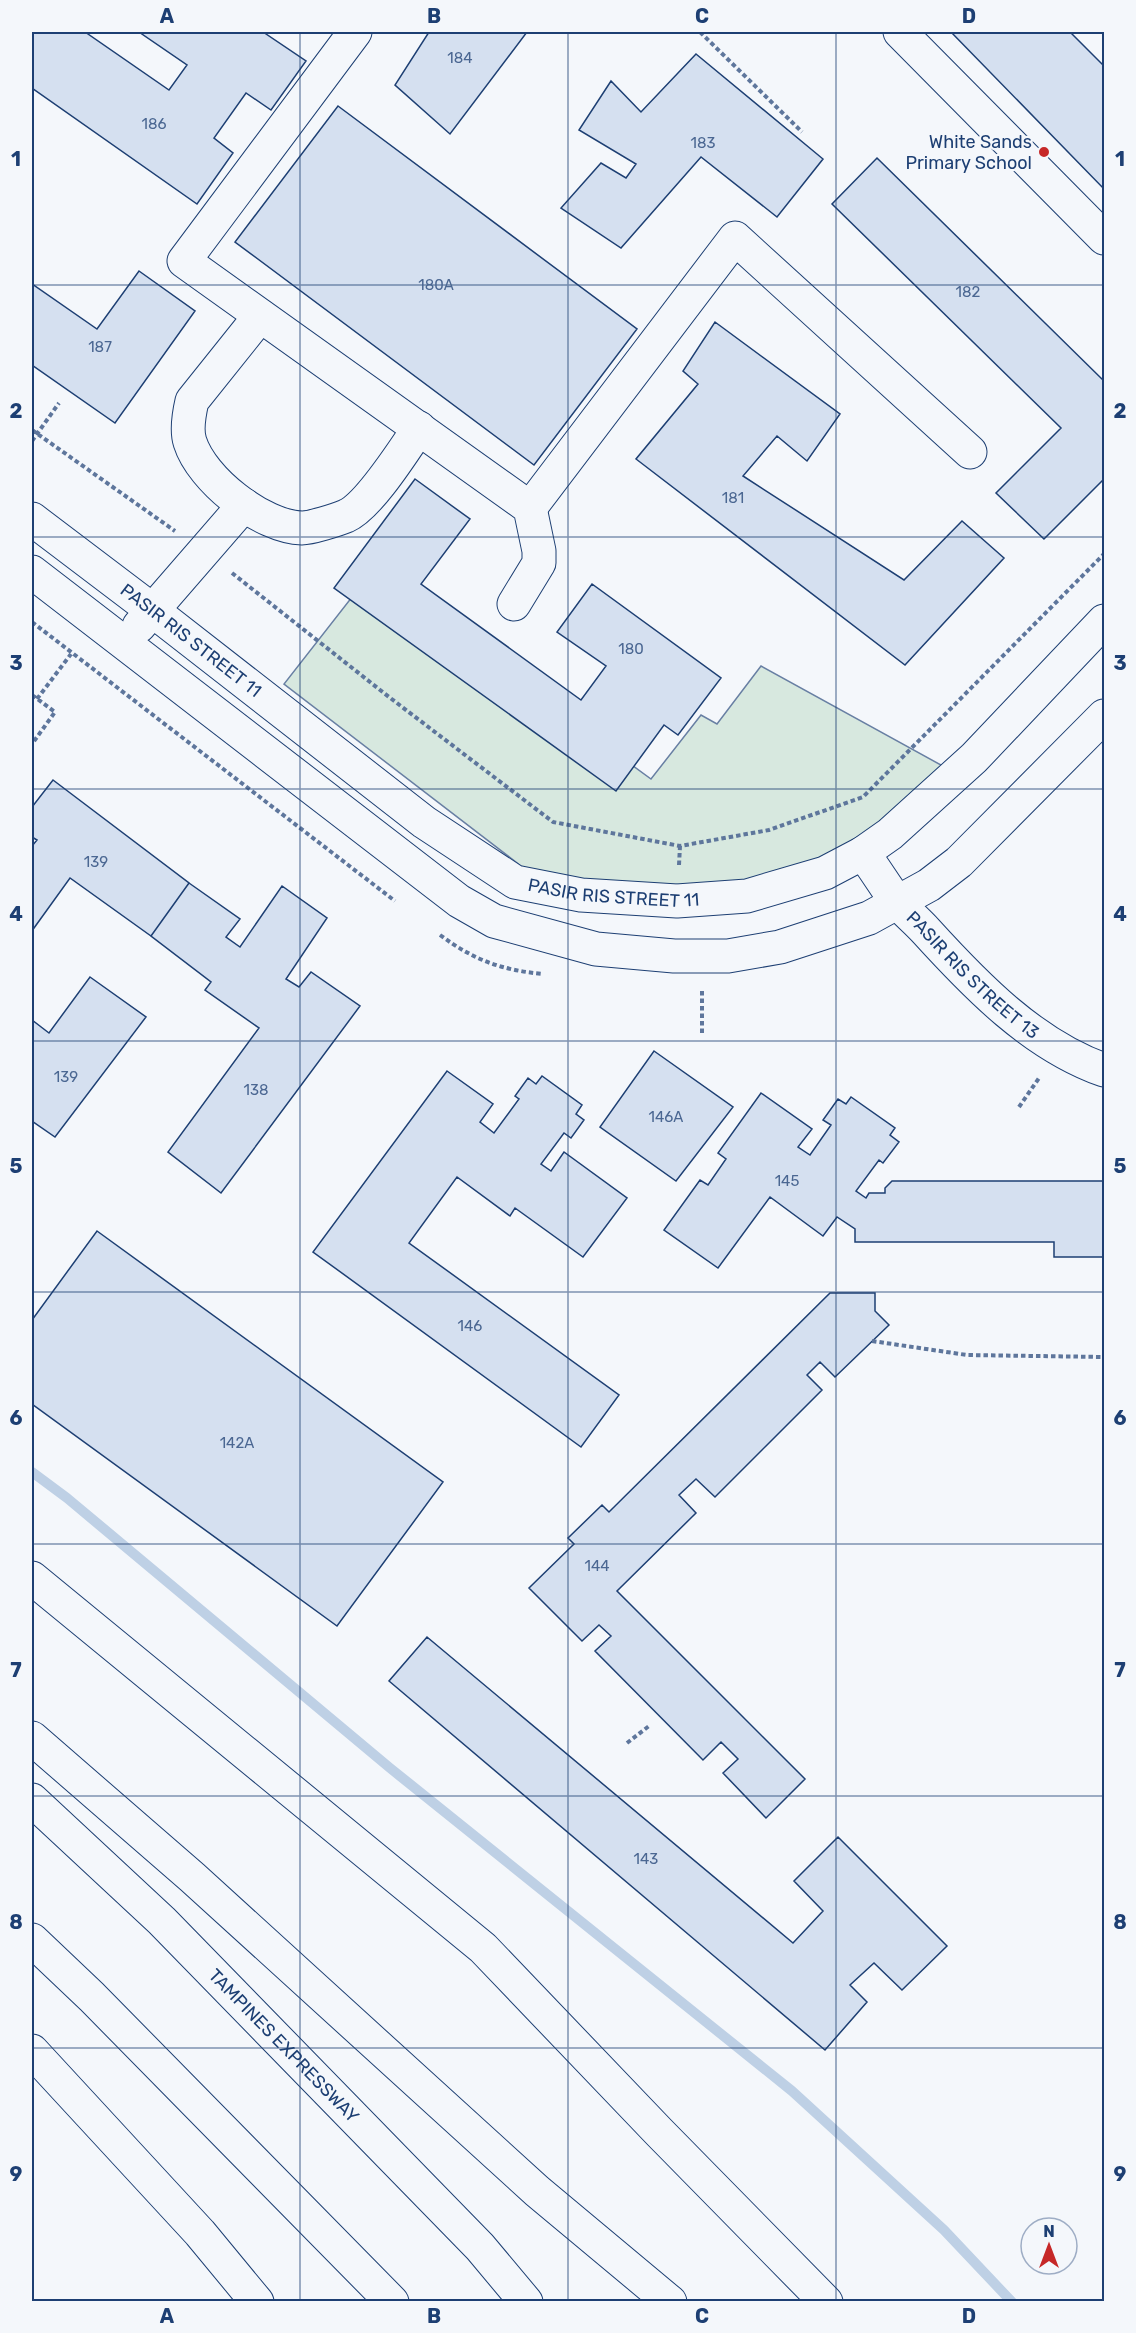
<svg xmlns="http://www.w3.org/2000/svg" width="1136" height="2333" font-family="Rubik,sans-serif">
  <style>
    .green { fill: #d7e8df; stroke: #687fa3; stroke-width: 1.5 }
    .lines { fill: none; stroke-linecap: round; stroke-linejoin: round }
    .stream { stroke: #bed0e5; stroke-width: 10 }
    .building { fill: #d5e0f0; stroke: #1d3f73; stroke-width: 1.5 }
    .minor-casing { stroke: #1d3f73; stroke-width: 35 }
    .highway-casing { stroke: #1d3f73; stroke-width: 35 }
    .path { stroke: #5e769c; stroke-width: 4; stroke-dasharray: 4.5 3; stroke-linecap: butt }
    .minor { stroke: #f4f7fb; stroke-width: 33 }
    .highway { stroke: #f4f7fb; stroke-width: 33 }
    .grid { fill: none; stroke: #1d3f73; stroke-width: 1.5; stroke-opacity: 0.55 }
    .poi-dot { fill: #c62828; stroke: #f4f7fb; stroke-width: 2 }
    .labels { text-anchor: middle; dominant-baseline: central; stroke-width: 4.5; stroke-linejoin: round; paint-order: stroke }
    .number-label { font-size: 15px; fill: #4b6792 }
    .poi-label { font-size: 18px; fill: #1d3f73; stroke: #f4f7fb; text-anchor: end }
    .street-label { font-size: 18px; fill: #1d3f73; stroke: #f4f7fb }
    .neatline { fill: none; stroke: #1d3f73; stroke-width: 2 }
    .grid-label { font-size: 20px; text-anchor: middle; font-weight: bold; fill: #1d3f73 }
  </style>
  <rect width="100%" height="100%" fill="#f4f7fb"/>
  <path class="green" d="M370,574L651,779L701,715L717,724L761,666L950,770L861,853L676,898L534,876L284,684Z"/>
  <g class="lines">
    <path class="stream" d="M32,1472L67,1498L390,1768L792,2091L944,2230L1012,2302"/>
  </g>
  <path class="building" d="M32,32H85L169,90L187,65L139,32H263L306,61L271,110L246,93L214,138L233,153L197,204L32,88Z
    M429,32H527L450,134L395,85Z
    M951,32H1070L1104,66V189Z
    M696,54L823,159L777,217L701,157L621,248L561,208L601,163L626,178L636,164L579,130L611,81L641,112Z
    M338,106L637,329L534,465L235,242Z
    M877,158L1104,381V479L1044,539L996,493L1061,428L832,204Z
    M139,271L195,311L115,423L32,365V284L97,329Z
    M715,322L840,414L807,461L777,436L743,476L904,580L962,521L1004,558L905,665L636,459L698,384L683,371Z
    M415,479L470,519L421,584L581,700L606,666L557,632L592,584L721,678L678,735L664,725L616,791L334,588Z
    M53,780L189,883L151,936L70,878L34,928L32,926V846L37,840L32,837V807Z
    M189,883L240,919L226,937L240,947L282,886L327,918L286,979L299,987L311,972L360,1006L221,1193L168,1152L259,1028L205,990L211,982L151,936Z
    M90,977L146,1017L55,1137L32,1121V1020L49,1033Z
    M654,1051L733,1107L676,1181L600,1127Z
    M447,1071L493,1104L480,1122L494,1133L519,1099L515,1096L528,1078L536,1084L542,1076L582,1105L576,1114L584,1120L571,1138L564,1133L541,1164L551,1171L564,1152L627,1198L583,1257L515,1208L510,1216L457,1177L409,1243L619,1395L581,1447L313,1252Z
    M761,1093L812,1129L798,1147L810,1155L831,1125L823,1120L838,1099L846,1104L851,1097L895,1128L890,1135L899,1142L883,1163L879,1160L856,1191L866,1198L869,1193H885V1188L892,1181H1104V1257H1054V1242H855V1229L837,1217L823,1236L770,1197L718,1268L664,1230L700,1180L708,1185L726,1159L718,1153Z
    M97,1231L443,1482L337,1626L32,1404V1320Z
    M830,1293H875V1311L889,1325L835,1377L820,1362L807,1375L822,1390L715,1497L696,1479L679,1495L696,1513L617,1591L805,1779L766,1818L723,1773L738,1759L721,1742L703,1760L595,1651L611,1636L599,1625L582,1641L529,1588L574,1544L568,1538L602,1505L609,1512Z
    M427,1637L793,1943L823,1911L794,1881L838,1837L947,1946L902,1990L874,1963L850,1985L867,2002L825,2050L389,1681Z"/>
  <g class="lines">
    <g class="minor-casing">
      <g id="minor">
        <path d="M355,32L184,261L530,508L539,551V563L514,604"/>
        <path d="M900,32L1104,238"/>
        <path d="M260,316L192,401C189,414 186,430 190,442C202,480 262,527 302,528C311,528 336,520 346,516C369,506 404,450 419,428"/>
        <path d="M530,508L735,238L970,452"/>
        <path id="s1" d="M32,519L152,610L424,822L515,882L581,895L677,901L747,896L825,873L863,853L890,834L974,758L1104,621"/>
        <path d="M32,572L459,901L494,921L596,949L674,956H728L780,947L869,918L929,885L959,862L1104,716"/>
        <path d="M139,626L244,505"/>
        <path id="s2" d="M863,853C875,869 885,886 897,902C906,912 917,921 926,931C976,986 1033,1045 1104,1070"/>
      </g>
    </g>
    <g class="highway-casing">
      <g id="highway">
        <path d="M32,1578L483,1948L659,2132L826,2302"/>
        <path d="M32,1738L192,1877L537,2191L670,2302"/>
        <path id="s3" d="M32,1800L162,1921L480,2247L526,2302"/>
        <path d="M32,1940L92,1997L392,2302"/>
        <path d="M32,2051L200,2233L257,2302"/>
      </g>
    </g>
    <path class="path" d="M700,32L802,132
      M32,430L175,531
      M32,441L59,403
      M232,573L389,697L553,822L680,846L769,830L863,797L1104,554
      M32,622L395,901
      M32,695L55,712L32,744
      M37,699L71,654
      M679,865L680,846
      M440,935C474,960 501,970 543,974
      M702,1033V991
      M1019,1107L1039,1078
      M872,1341L967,1355L1104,1357
      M627,1743L649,1726"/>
    <use href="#minor" class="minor"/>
    <use href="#highway" class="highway"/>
  </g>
  <path class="grid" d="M300,32V2302M568,32V2302M836,32V2302M32,285H1104M32,537H1104M32,789H1104M32,1041H1104M32,1292H1104M32,1544H1104M32,1796H1104M32,2048H1104"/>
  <circle class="poi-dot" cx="1044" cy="152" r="6"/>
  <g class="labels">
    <g class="number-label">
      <text x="460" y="58">184</text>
      <text x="154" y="124">186</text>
      <text x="703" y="143">183</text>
      <text x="436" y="285">180A</text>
      <text x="968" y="292">182</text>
      <text x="100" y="347">187</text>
      <text x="733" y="498">181</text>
      <text x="631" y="649">180</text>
      <text x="96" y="862">139</text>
      <text x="66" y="1077">139</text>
      <text x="256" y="1090">138</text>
      <text x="666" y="1117">146A</text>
      <text x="787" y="1181">145</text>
      <text x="470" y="1326">146</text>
      <text x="237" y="1443">142A</text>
      <text x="597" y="1566">144</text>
      <text x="646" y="1859">143</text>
    </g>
    <g class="poi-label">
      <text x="1032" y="142">White Sands<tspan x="1032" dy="21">Primary School</tspan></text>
    </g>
    <g class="street-label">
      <text stroke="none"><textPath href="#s1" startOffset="200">PASIR RIS STREET 11</textPath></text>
      <text stroke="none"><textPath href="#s1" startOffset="704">PASIR RIS STREET 11</textPath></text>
      <text stroke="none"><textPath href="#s2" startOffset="165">PASIR RIS STREET 13</textPath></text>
      <text stroke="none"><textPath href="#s3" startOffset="352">TAMPINES EXPRESSWAY</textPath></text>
    </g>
  </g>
  <rect width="1136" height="2333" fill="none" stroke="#f4f7fb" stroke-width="66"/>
  <g transform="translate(1049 2246)"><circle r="28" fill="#f4f7fb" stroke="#9eadc5" stroke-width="1.5"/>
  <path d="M0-4.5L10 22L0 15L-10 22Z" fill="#c62828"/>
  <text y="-9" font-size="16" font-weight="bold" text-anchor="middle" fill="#1d3f73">N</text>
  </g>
  <rect x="33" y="33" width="1070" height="2267" class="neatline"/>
  <g class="grid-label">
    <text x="167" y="23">A</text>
    <text x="434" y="23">B</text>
    <text x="702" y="23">C</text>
    <text x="969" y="23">D</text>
    <text x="16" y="166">1</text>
    <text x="1120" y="166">1</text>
    <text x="16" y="418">2</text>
    <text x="1120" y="418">2</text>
    <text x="16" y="670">3</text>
    <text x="1120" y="670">3</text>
    <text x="16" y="921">4</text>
    <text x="1120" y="921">4</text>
    <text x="16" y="1173">5</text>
    <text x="1120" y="1173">5</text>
    <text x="16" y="1425">6</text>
    <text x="1120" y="1425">6</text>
    <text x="16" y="1677">7</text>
    <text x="1120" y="1677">7</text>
    <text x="16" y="1929">8</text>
    <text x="1120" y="1929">8</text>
    <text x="16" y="2181">9</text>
    <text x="1120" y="2181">9</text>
    <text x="167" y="2323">A</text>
    <text x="434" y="2323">B</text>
    <text x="702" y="2323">C</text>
    <text x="969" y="2323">D</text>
  </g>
</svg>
